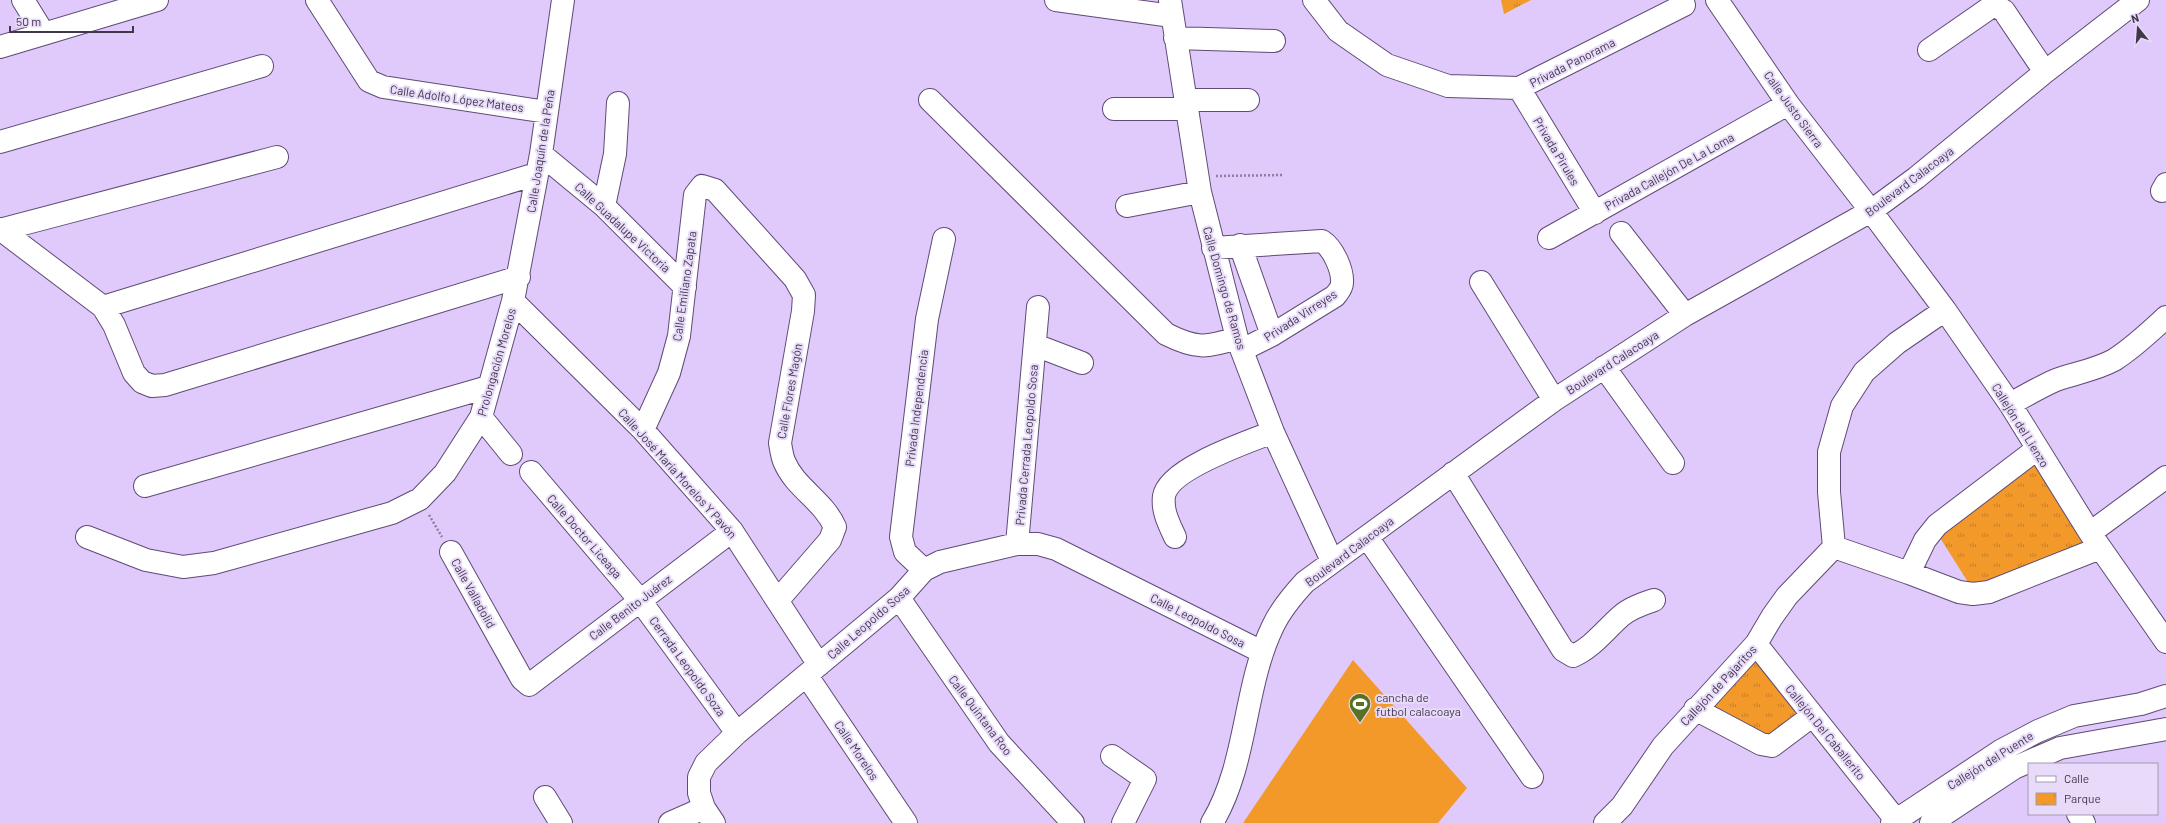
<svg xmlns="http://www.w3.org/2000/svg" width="2166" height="823" font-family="Barlow,sans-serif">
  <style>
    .park { fill: url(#park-tufts) }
    .pitch { fill: #f2992a }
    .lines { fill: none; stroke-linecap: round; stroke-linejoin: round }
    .minor-casing { stroke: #5f4b75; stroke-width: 24 }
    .path { stroke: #8e7ea0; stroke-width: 2.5; stroke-dasharray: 2 2; stroke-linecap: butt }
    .minor { stroke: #fff; stroke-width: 22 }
    .labels { text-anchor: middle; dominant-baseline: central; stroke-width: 4; stroke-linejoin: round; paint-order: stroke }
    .street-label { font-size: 12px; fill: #41374b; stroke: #e8dbf9 }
    .poi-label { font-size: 12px; fill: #41374b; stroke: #e8dbf9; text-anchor: start }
  </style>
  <defs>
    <pattern id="park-tufts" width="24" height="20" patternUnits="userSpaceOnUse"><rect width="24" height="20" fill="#f2992a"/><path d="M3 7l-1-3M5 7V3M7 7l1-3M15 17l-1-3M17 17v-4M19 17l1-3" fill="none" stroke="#c67e26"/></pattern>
  </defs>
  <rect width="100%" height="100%" fill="#e0c9fb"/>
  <path class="park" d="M1501,0H1531L1504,14Z
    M2039,457L2095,543L1973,590L1937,533Z
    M1759,658L1801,710L1763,741L1703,708Z"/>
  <path class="pitch" d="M1353,660L1467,788L1438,823H1243Z"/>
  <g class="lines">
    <g class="minor-casing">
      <path id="minor" d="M23,0L44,34
        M317,0L369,81L383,87L547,112
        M1056,0L1172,16
        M1170,0L1200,192L1237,338L1273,432L1332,561
        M1314,0L1338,31L1387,65L1448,86L1519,88L1684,5
        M1717,0L1788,104L1871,211L1945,310L2010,404L2090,533L2166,642
        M1175,38L1274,41
        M0,47L157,0
        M1929,50L1991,7H1998L2004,11L2045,72
        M1519,88L1595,213
        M930,100L1166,334C1196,349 1206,348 1237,338
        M1185,100H1248
        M1114,109H1187
        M0,142L262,66
        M541,154L604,206L685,287
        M2162,191L2166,184
        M604,206L615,154L618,103
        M1127,206L1200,192
        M0,229L103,307L114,325L134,373L142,382L152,386L165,385L519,277
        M0,230L277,157
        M1621,233L1685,315
        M1549,238L1788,104
        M1240,245L1272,335
        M1213,248L1322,241C1333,248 1343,270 1342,283C1342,288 1338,292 1335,296L1272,335L1242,350
        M1481,282L1554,400
        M513,301L643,430L732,531L819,665
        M103,307L536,174
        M1035,345L1082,363
        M1604,367L1673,463
        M2010,404C2025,396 2040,387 2056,380C2075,373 2096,370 2114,360C2133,348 2150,332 2166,317
        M481,417L511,454
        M643,430L669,373L679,336L695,195L702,186L715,190L795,279L804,295L803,311L780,443C781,449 782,456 784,461C795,488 823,500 835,527L830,540L778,600
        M531,472L639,599L737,733
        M1453,473L1563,650L1573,656C1592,648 1605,630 1621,616C1630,608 1642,604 1654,600
        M145,486L488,387
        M2090,533L2166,477
        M87,537L146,560L183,567L214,563L392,513L420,499L445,473L481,417L513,301L541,154L563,0
        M1175,537C1169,524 1162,511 1164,496C1169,468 1248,442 1273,432
        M1367,537L1532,777
        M1017,544L1038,307
        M1834,547L1909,573L1925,540L1937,525L2037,449
        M451,552L522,679L529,685L732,531
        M924,570L905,552L901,537L927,319L944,239
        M1909,573L1959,592L1973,594L1989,592L2100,548
        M899,598L999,743L1073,823
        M1756,644L1896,820
        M807,676L906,823
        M1695,709L1761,744L1772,746L1812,716
        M1112,756L1145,779L1123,823
        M545,797L561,823
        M2078,814L2084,823
        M670,823L704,808
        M714,823L704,808L699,793V777L706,763L737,733L899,598L924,570L940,562L1017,544H1038L1056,549L1262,652
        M1212,823C1248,763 1243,688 1273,626C1281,609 1293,595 1305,582L1554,400L1685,315L1871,211L1916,178L2045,72L2138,0
        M1605,823L1622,806L1663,746L1756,644L1772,617L1787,596L1834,547L1829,492V452L1842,406L1864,372L1897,343L1945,310
        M1892,823L2002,750L2038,731L2074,716L2141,704L2166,696
        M1931,823L2014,768L2060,748L2166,729"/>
    </g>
    <path class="path" d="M1216,176L1284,175
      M429,515L442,537"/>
    <use href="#minor" class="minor"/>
  </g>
  <defs>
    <g id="stadium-pin" transform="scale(1.15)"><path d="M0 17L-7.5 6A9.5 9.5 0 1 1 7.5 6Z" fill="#587124" stroke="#e8dbf9"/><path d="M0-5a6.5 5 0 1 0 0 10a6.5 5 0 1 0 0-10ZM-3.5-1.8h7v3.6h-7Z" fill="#fff"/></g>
  </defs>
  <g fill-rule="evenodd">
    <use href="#stadium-pin" x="1360" y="704"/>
  </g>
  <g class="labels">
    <g class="street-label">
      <text transform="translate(1572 62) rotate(-27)">Privada Panorama</text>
      <text transform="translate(457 98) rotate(8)">Calle Adolfo López Mateos</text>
      <text transform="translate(1794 109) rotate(54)">Calle Justo Sierra</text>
      <text transform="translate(540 151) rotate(-81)">Calle Joaquín de la Peña</text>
      <text transform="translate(1557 151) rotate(59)">Privada Pirules</text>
      <text transform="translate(1669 171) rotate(-29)">Privada Callejón De La Loma</text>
      <text transform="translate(1909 181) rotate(-37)">Boulevard Calacoaya</text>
      <text transform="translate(623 227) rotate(43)">Calle Guadalupe Victoria</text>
      <text transform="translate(684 286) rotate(-82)">Calle Emiliano Zapata</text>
      <text transform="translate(1225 288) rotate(74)">Calle Domingo de Ramos</text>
      <text transform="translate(1300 315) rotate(-33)">Privada Virreyes</text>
      <text transform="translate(496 362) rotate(-74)">Prolongación Morelos</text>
      <text transform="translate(1612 362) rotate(-33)">Boulevard Calacoaya</text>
      <text transform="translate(789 391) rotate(-80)">Calle Flores Magón</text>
      <text transform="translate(916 408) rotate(-83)">Privada Independencia</text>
      <text transform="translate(2021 425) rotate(58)">Callejón del Lienzo</text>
      <text transform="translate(1026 445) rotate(-85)">Privada Cerrada Leopoldo Sosa</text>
      <text transform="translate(678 473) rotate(48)">Calle José María Morelos Y Pavón</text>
      <text transform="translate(585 536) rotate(49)">Calle Doctor Liceaga</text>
      <text transform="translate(1349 551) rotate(-37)">Boulevard Calacoaya</text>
      <text transform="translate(474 593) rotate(61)">Calle Valladolid</text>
      <text transform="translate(630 607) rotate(-37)">Calle Benito Juárez</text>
      <text transform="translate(1198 620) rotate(27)">Calle Leopoldo Sosa</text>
      <text transform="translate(868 622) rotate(-41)">Calle Leopoldo Sosa</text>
      <text transform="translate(688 666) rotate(54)">Cerrada Leopoldo Soza</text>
      <text transform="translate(1718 685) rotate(-47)">Callejón de Pajaritos</text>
      <text transform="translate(981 715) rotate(53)">Calle Quintana Roo</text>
      <text transform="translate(1826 732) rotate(51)">Callejón Del Caballerito</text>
      <text transform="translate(857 750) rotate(56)">Calle Morelos</text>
      <text transform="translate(1990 760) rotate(-32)">Callejón del Puente</text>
    </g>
    <g class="poi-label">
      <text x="1376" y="697">cancha de<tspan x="1376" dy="14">futbol calacoaya</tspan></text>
    </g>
  </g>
  <rect x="2028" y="763" width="130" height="52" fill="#e8dbf9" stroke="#a599b3"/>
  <rect x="2036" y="776" width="20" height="6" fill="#ffffff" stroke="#a599b3"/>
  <text x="2064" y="783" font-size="12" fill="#41374b">Calle</text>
  <rect x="2036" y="793" width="20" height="12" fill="url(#park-tufts)" stroke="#a599b3"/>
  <text x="2064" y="803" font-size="12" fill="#41374b">Parque</text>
  <g transform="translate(2138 28) rotate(343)" stroke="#e8dbf9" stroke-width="3" paint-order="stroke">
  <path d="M0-3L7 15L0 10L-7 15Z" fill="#41374b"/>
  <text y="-6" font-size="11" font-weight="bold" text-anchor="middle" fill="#41374b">N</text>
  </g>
  <path d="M10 26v6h123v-6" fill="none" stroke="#41374b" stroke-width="2"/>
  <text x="16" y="26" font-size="12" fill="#41374b" stroke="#e8dbf9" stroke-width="3" paint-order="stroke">50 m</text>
</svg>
